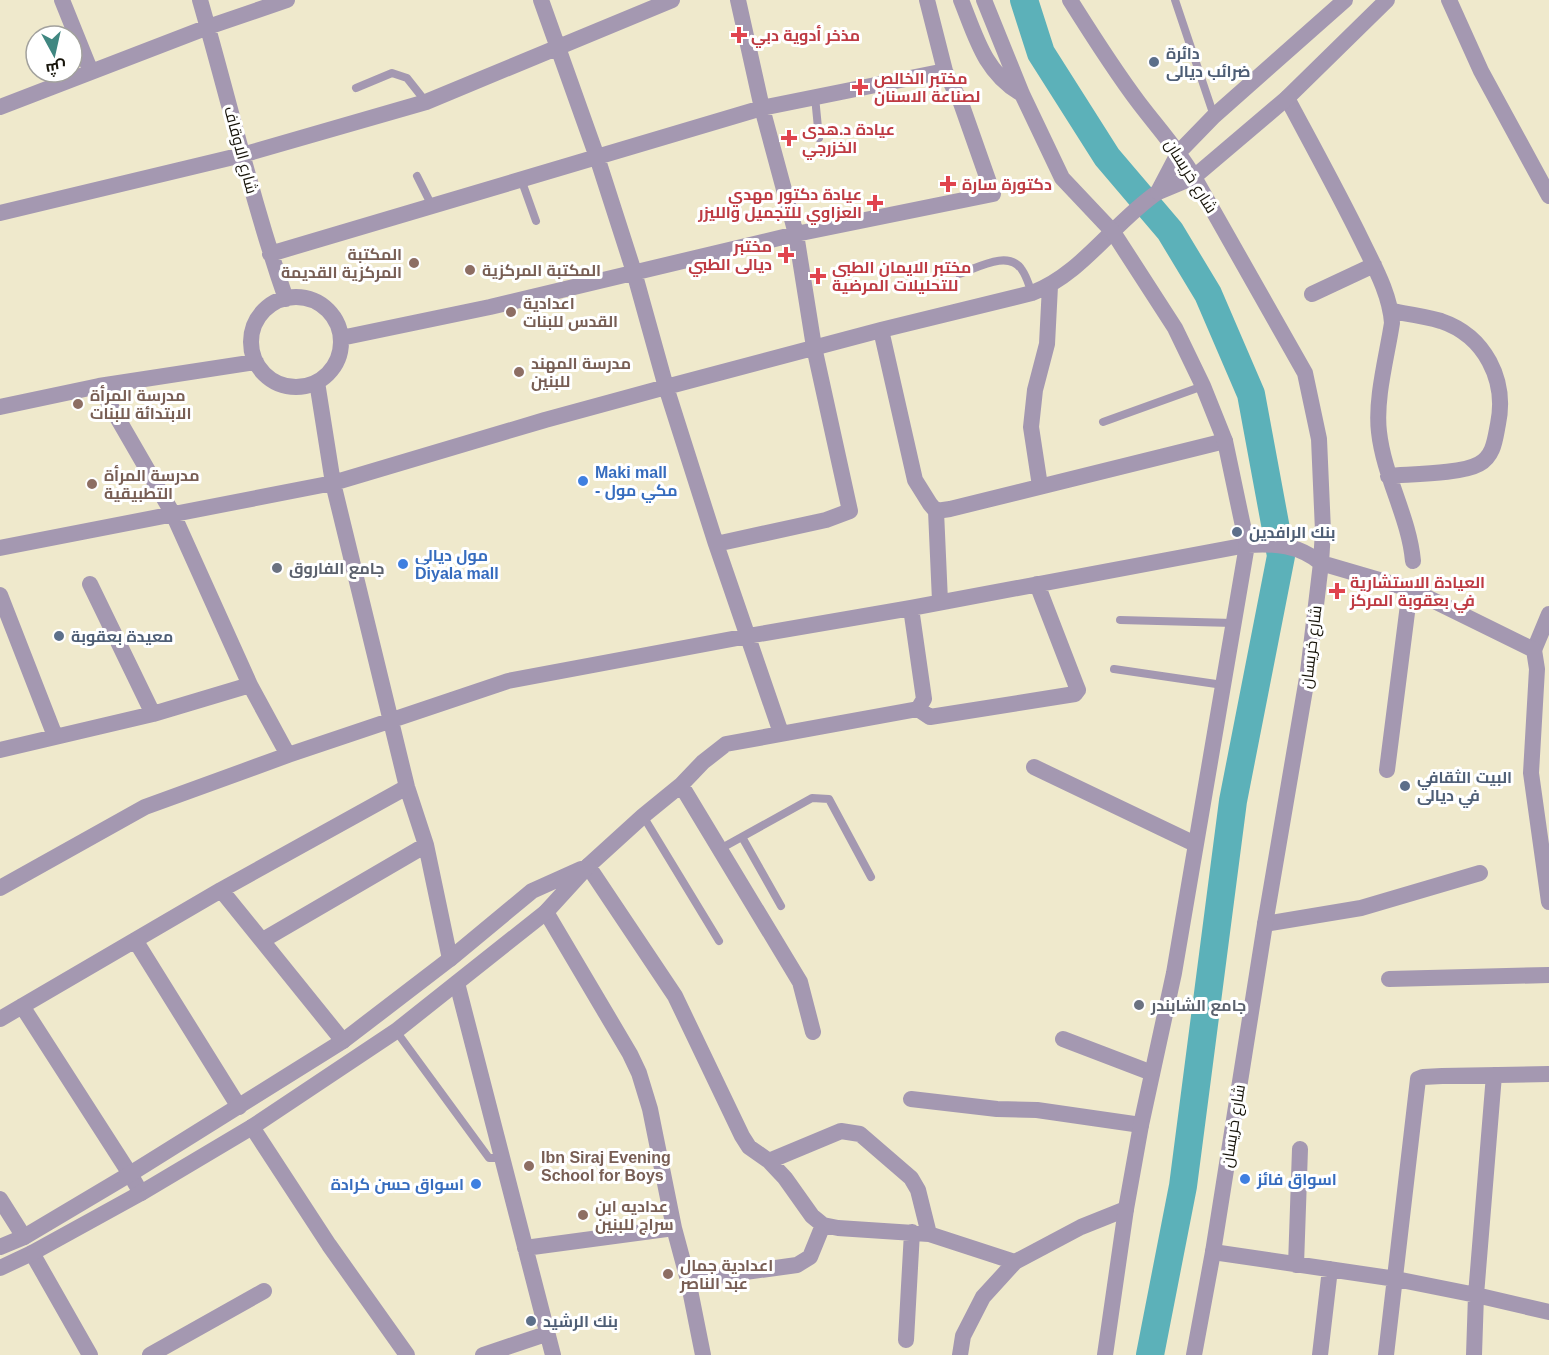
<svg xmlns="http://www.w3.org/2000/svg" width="1549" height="1355" font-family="Arial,Cairo,sans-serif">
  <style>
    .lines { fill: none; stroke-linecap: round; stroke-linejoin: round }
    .river { stroke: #5cb1b9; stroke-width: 28 }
    .service { stroke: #a498b1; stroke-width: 8 }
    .minor { stroke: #a498b1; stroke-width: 16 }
    .tertiary { stroke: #a498b1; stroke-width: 16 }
    .health-dot { fill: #e0444e; stroke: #fff; stroke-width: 2 }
    .service-dot { fill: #5c6f8a; stroke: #fff; stroke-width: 2 }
    .education-dot { fill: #8d6e63; stroke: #fff; stroke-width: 2 }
    .shop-dot { fill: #3f7fe0; stroke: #fff; stroke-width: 2 }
    .worship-dot { fill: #6b7280; stroke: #fff; stroke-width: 2 }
    .labels { text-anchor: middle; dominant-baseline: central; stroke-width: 6; stroke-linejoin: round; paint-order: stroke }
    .health-label { font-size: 16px; font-weight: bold; fill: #be3a42; stroke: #fff; text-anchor: start }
    .service-label { font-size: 16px; font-weight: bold; fill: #4e5e75; stroke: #fff; text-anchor: start }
    .street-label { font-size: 16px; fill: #161309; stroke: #fff }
    .education-label { font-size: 16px; font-weight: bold; fill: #785e54; stroke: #fff; text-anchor: start }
    .shop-label { font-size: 16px; font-weight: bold; fill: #366cbe; stroke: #fff; text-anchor: start }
    .worship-label { font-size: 16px; font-weight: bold; fill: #5b616d; stroke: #fff; text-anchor: start }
  </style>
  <rect width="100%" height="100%" fill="#efe9cc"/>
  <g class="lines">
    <path class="river" d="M1024,0L1041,53L1107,157L1170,231L1208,294L1251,394L1281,556L1233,801L1183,1186L1150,1355"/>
    <path class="service" d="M1175,0L1214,116
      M356,88L392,73L407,78L426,102
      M815,97L819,138
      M417,176L432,206
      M521,179L536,221
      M959,274C977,268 1009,249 1022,270C1027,277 1029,286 1032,293
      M1103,422L1203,386
      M1120,620L1233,623
      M1114,669L1223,685
      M643,816L719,941
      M742,837L781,906
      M720,849L812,798L829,799L871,877
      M396,1031L489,1158H502"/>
    <path class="minor" d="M62,0L91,72
      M200,0C229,100 252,201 286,299
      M541,0L597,157L634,272L666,387L716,544L781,733
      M1449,0L1481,71L1549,196
      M1287,98C1312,145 1338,192 1362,241C1374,266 1390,294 1392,323C1387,356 1375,399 1379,432C1384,477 1409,517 1413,561
      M0,107L208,27L287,0
      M0,213L242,155L426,102L672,0
      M270,254L762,108L945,71
      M1312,294L1374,265
      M251 342a45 45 0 1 1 90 0a45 45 0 1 1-90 0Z
      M881,330L915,480L930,504L936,511L940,601
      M341,338L490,307L796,234L993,194L961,103L945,71L927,0
      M317,382L333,483L407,787L426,845L450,959
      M99,386L173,514L250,685L288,755
      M0,407L99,386L256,362
      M1388,476C1411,474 1461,474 1479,464C1494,456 1495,439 1498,424C1507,380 1485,336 1441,321C1425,316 1408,314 1391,311
      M1040,486L1031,427L1035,390L1047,344L1050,286
      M936,511L950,509L1225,441
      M716,544L826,520L850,511L814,347L796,234L762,108L738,0
      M0,548L333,483L545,420L666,387L881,330L1032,293C1082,274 1114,222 1158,192
      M90,584L153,714
      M0,595L55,736
      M911,608L924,699L918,709
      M1534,650L1549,614
      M0,750L153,714L250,685
      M1034,767L1195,844
      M1387,770L1410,589
      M681,785L800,982L813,1032
      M0,888L145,807L288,755L508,681L748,636L911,608L1247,545
      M221,890L343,1041
      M546,912L630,1054L639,1073L650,1109L674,1228L688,1280L703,1355
      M1265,924L1361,908L1480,873
      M135,940L239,1107
      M263,940L426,845
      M1389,979L1549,975
      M457,983L553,1355
      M22,1006L130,1174L141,1193
      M0,1019L221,890L407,787
      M1063,1039L1152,1073
      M911,1099L997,1109L1037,1110L1141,1125
      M252,1127L329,1245L407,1355
      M769,1161L841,1131L860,1134L911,1178L918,1190L929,1234
      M0,1199L24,1237
      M525,1248L674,1228
      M1213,1252L1396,1279L1476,1295L1549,1312
      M32,1253L90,1355
      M1015,1262L929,1234L838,1228L823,1225L812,1216L785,1178L769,1161L749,1147L742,1136L675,996L588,866L643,816L681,785L703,762L726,744L918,709L930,717L1075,694L1078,690L1076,685L1037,584
      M1296,1265L1300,1149
      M688,1280L797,1265L810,1257L823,1225
      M906,1340L912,1232
      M150,1355L264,1291
      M483,1355L546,1334
      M960,1355L963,1336L983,1297L1015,1262L1081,1227L1126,1209
      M1320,1355L1330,1269
      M1386,1355L1418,1079L1423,1077L1442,1076L1549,1074
      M1474,1355L1476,1295L1494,1075"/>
    <path class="tertiary" d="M961,0C976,37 984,71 1020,93
      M984,0L1022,94L1062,178L1113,232L1175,328L1203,386L1225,441L1247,545L1174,973L1141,1125L1126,1209L1105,1355
      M1070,0C1092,35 1114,70 1139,103C1158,128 1178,150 1194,177L1305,373L1319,439L1323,531L1321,563L1308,672L1265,924L1213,1252L1194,1355
      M1158,192L1194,177L1287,98L1387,0
      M1158,192L1179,152L1214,116L1345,0
      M1247,545C1275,543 1299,545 1321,563L1410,589L1534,650L1537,669L1531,773L1549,902
      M0,1247L24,1237L130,1174L343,1041L450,959L532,891L581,869
      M0,1268L32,1253L141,1193L252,1127L396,1031L546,912L588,866"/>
  </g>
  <g class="health-dot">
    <path d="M736 26h6v6h6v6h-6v6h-6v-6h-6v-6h6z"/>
    <path d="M857 78h6v6h6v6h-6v6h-6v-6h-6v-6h6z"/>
    <path d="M786 129h6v6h6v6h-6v6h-6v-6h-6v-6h6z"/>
    <path d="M945 175h6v6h6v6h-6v6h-6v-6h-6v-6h6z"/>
    <path d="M872 194h6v6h6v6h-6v6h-6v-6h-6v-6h6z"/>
    <path d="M783 246h6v6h6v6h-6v6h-6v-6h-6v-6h6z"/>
    <path d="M815 267h6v6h6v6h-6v6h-6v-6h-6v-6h6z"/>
    <path d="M1334 582h6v6h6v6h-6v6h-6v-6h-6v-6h6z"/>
  </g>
  <g class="service-dot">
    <circle cx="1154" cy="62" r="6"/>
    <circle cx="1237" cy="532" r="6"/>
    <circle cx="59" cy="636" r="6"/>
    <circle cx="1405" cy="786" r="6"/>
    <circle cx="531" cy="1321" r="6"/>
  </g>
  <g class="education-dot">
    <circle cx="414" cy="263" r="6"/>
    <circle cx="470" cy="270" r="6"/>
    <circle cx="511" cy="312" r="6"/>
    <circle cx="519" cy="372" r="6"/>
    <circle cx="78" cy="404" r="6"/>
    <circle cx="92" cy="484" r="6"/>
    <circle cx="529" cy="1166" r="6"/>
    <circle cx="583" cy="1215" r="6"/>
    <circle cx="668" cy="1274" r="6"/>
  </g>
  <g class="shop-dot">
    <circle cx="583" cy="481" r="6"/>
    <circle cx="403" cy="564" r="6"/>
    <circle cx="1245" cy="1179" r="6"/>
    <circle cx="476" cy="1184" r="6"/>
  </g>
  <g class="worship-dot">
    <circle cx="277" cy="568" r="6"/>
    <circle cx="1139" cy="1005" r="6"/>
  </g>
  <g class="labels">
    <g class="health-label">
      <text x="751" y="35">مذخر أدوية دبي</text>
      <text x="874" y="78">مختبر الخالص<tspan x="874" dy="18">لصناعة الاسنان</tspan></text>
      <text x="802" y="129">عيادة د.هدى<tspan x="802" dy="18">الخزرجي</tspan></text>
      <text x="962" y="184">دكتورة سارة</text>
      <text x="862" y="194" text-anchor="end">عيادة دكتور مهدي<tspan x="862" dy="18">العزاوي للتجميل والليزر</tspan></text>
      <text x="772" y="246" text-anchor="end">مختبر<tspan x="772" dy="18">ديالى الطبي</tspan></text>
      <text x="832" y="267">مختبر الايمان الطبي<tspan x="832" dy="18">للتحليلات المرضية</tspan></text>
      <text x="1350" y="582">العيادة الاستشارية<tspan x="1350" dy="18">في بعقوبة المركز</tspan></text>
    </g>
    <g class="service-label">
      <text x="1166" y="53">دائرة<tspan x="1166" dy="18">ضرائب ديالى</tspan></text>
      <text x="1249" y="532">بنك الرافدين</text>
      <text x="71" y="636">معيدة بعقوبة</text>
      <text x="1417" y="777">البيت الثقافي<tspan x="1417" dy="18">في ديالى</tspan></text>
      <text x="543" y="1321">بنك الرشيد</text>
    </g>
    <g class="street-label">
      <text transform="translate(241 150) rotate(75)">شارع الاوقاف</text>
      <text transform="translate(1191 176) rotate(58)">شارع خريسان</text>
      <text transform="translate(1311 647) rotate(-83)">شارع خريسان</text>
      <text transform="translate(1233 1126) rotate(-81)">شارع خريسان</text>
    </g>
    <g class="education-label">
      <text x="402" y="254" text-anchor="end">المكتبة<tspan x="402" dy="18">المركزية القديمة</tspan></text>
      <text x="482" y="270">المكتبة المركزية</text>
      <text x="523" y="303">اعدادية<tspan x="523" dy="18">القدس للبنات</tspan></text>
      <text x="531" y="363">مدرسة المهند<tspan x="531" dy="18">للبنين</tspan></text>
      <text x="90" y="395">مدرسة المرأة<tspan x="90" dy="18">الابتدائة للبنات</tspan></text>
      <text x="104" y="475">مدرسة المرأة<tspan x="104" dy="18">التطبيقية</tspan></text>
      <text x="541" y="1157">Ibn Siraj Evening<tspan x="541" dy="18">School for Boys</tspan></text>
      <text x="595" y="1206">عداديه ابن<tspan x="595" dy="18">سراج للبنين</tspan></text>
      <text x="680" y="1265">اعدادية جمال<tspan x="680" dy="18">عبد الناصر</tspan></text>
    </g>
    <g class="shop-label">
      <text x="595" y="472">Maki mall<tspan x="595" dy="18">- مكي مول</tspan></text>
      <text x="415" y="555">مول ديالى<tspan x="415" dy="18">Diyala mall</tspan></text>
      <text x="1257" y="1179">اسواق فائز</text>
      <text x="464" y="1184" text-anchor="end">اسواق حسن كرادة</text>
    </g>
    <g class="worship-label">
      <text x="289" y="568">جامع الفاروق</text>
      <text x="1151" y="1005">جامع الشابندر</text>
    </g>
  </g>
  <g transform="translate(54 54) rotate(172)"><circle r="28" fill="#ffffff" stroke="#a2a19d" stroke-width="1.5"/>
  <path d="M0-4.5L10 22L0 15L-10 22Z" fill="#408781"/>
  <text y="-9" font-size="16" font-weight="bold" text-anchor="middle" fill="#161309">ش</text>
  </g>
</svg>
